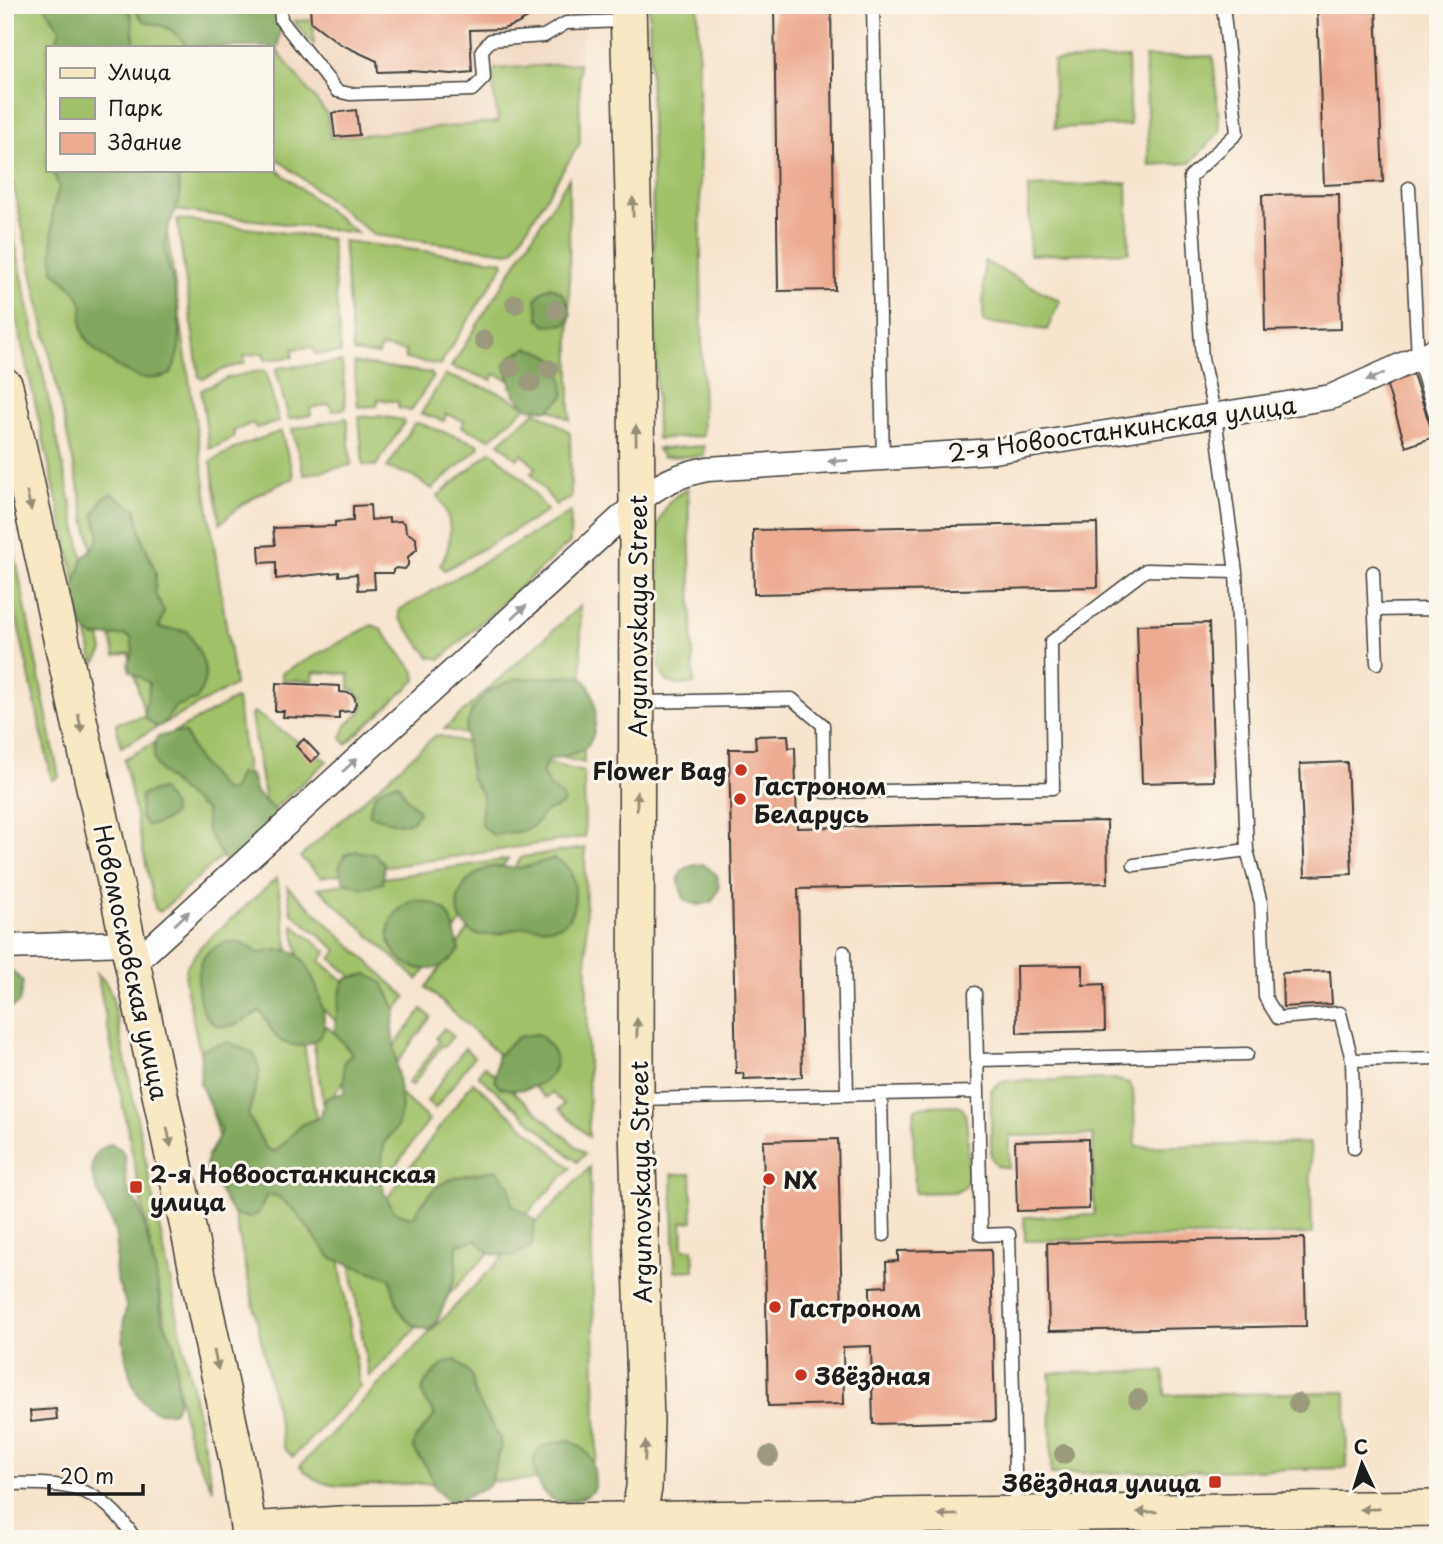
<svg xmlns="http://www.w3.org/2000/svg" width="1443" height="1544" font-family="'Playpen Sans',sans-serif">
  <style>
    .built { fill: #f1d5bd }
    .green { fill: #a1c169; stroke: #5e6e42; stroke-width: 2 }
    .forest { fill: #80a75d; stroke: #4e623c; stroke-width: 2 }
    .building { fill: #edab92 }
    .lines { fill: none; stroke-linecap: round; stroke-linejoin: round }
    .lane-casing { stroke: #3d3a37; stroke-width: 15 }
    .street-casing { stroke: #3d3a37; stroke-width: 27 }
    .secondary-casing { stroke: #3d3a37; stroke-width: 38 }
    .lane { stroke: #fff; stroke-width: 12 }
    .street { stroke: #fff; stroke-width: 24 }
    .secondary { stroke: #f8e8c3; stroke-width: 35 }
    .tree { fill: #9c9a7d }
    .oneway { fill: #958c78 }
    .oneway2 { fill: #999 }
    .poi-dot { fill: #c8321e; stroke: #fbf7ec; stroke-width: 2.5 }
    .labels { text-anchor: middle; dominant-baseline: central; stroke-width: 6; stroke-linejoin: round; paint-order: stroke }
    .street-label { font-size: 24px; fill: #1c1c1c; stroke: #fbf7ec }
    .poi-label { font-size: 24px; font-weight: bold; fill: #1c1c1c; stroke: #fbf7ec; text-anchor: start }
  </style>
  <rect width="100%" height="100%" fill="#fbf7ec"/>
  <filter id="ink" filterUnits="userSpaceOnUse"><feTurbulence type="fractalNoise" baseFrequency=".0143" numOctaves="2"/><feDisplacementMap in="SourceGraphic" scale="14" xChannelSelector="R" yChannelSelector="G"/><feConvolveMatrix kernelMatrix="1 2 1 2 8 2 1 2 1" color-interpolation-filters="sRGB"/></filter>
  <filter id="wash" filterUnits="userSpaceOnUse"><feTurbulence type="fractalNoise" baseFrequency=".00686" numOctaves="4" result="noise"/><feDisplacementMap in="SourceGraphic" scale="28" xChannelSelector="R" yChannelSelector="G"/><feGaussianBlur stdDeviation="1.57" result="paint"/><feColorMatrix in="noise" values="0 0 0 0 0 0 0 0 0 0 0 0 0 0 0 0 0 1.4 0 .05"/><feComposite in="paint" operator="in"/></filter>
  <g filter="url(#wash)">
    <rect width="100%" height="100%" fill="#f7e4cd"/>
    <path class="built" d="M248,5H583L584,30L579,63L498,68L494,71L492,76L498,122L330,138L327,113L267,38Z"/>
    <path class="green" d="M5,5H108L117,47H47V170H152L165,218L235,685L121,747L116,723L145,716L129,653L115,656L5,147Z
      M118,5H248L267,38L327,114L330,138L498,122L492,76L495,69L579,63L580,143L513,251L508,252L374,235L271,154V47H136L125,39Z
      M649,5H698L703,436L657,439Z
      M313,20L314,45L294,21Z
      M1213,56L1220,132L1190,163L1149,165L1145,57Z
      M1128,58L1130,125L1055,128L1053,61Z
      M271,165L357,233L175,210L163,170H271Z
      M569,178L570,420L510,387L512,381L495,374L492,380L451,367Z
      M1127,183L1129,252L1030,255L1028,187Z
      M5,197L103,651L94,665L5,269Z
      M177,219L331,239L341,353L315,354L313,347L293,349V357L265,360L263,353L244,356L245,363L224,369L203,379L199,377Z
      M343,241L503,261L504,264L440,365L405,359L406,351L381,347L379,355L353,352Z
      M984,261L1060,301L1047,330L983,322Z
      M342,362L346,408L332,411L330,404L310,408L311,415L289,419L276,371L278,368Z
      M354,363L431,373L433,377L411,411L398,408V402L378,399L377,406L358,407Z
      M263,370L266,372L279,422L256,428L253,423L233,431L235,437L213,448H209L201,390L227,378Z
      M445,375L498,392L524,405L525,408L490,439L462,427L464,421L446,414L444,421L421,414Z
      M536,411L570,432L571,498L556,505L531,473L536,468L522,454L517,459L499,443Z
      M378,416L403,420L404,423L376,466L363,465L359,417Z
      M347,418L351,465L304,475L292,429Z
      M418,423L478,444L479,448L432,489L411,475L387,468L414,424Z
      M281,431L294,478C266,489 241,502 220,524L211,461L240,446Z
      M704,446V456L663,457L657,449Z
      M491,451L524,480L547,510L546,512L445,570L440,565C454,543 453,518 438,496Z
      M688,489L694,684L676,685L666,681L660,669L658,526C664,507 670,497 688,489Z
      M5,505L59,777L52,780L5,565Z
      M571,512L570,542L441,659L430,657L399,618V610Z
      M580,606L584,763L444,729Z
      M372,625L380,628L415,672L416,680L346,744L341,738L346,725L362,711V699L353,689H349V674L314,672L313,681L282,680V673Z
      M235,699L237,701L255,826L160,912L155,908L124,759Z
      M254,712L327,761L267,815L251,715Z
      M436,735L584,772L585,837L321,877L300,857Z
      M585,848L589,1137L559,1109L564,1104L552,1093L546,1098L426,987L522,857Z
      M508,859L418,980L318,888Z
      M277,878L360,1387L293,1457L284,1448L185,982L186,967L201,946Z
      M287,886L406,997L395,1012L331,959L337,950L291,912Z
      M293,925L327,952L320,961L390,1019L367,1050L305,993Z
      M97,973L106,983L112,995L213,1490L194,1454L186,1429Z
      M308,1009L361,1058L324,1108Z
      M422,1009L431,1017L392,1069L383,1061Z
      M444,1028L453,1036L444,1047L442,1045L412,1086L408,1083L439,1042L436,1038Z
      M465,1048L474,1057L435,1109L427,1101Z
      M368,1064L429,1120L345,1235Z
      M484,1066L585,1154L577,1162L478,1075Z
      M1114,1079L1129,1083L1133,1090L1136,1147L1310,1143L1312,1234L1025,1241L1024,1217L1094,1215L1093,1135L1009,1136V1168L997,1166L991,1157V1090L1000,1082L1007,1081Z
      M473,1082L571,1168L369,1377L348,1251Z
      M958,1105L963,1108C969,1121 970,1174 965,1187L954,1192L915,1193L913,1119L915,1109L925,1106Z
      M590,1167L597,1457L587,1469L568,1479L339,1486C321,1484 312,1479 300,1466Z
      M672,1174H691L693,1221L682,1222L683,1249H693L694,1270L675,1271Z
      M1164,1371L1165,1395L1346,1392L1347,1468L1051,1474L1050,1373Z"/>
    <path class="forest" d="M44,5H122L131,14L135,47H55L60,29Z
      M134,5H278C282,29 279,48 273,72L271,47H187C181,39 175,31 165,27C149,20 142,28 134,5Z
      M52,170H174C191,208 165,213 165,247C165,257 170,269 172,279C180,311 186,345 170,375C161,378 152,379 143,378C126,375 87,349 83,332C80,323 83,313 82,304C78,289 64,281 53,271L52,213L59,186Z
      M550,287C565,291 567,301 571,315L566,324L546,326L539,319L536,299L542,291Z
      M527,348C559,354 563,366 564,396L549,410L528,408L514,394L505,365L511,357Z
      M112,494L136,509L142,538L156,573L155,593L164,611L159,628L187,631C203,658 214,672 196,700L176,706L163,724L157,727L145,718C143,705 150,699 149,683L130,671L128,664L133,651L131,638L125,635L95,637L83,629L71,597L83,559L96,544L100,535L94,515L103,498Z
      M578,676C599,683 601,736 585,748C576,755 559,757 548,760L542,772L550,787L562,796L564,802L559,807L545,812L535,825L523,831L493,835L481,825L483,796L471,778L465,730L472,710L489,691L515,679Z
      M176,732L185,733L198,760L223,790L232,791L239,774L251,775L256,793L279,814C281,839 277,850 257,867L227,865L207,830L206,811C195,803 161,775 156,764C153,756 154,745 157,737Z
      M398,783L406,797L419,811L412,822L398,824L370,815C370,796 379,786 398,783Z
      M161,789L172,805L173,814C164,822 158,825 146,825L140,816L141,795Z
      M356,851L374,854L384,863L383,883L363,888L344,881L339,868L344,855Z
      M553,859C558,861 564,863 567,867C579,879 578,918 561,925C549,930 536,926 524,927C515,928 506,933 498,934C491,935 483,936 476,934C472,933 467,928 464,924C448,904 463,878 485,869C496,864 506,868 517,868C528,868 541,861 553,859Z
      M703,864L717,875L719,889L712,902L699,905L685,901C675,878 675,867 703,864Z
      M414,900C452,904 451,916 459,950C420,1004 351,930 414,900Z
      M227,942L242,943L259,953C269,951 281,948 291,951C310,956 329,1014 323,1031C321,1037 316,1040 312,1042C302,1048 291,1046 281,1041C270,1034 269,1020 260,1011C248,1017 233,1030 219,1026C195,1019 192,968 208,952C212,947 221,945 227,942Z
      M5,971H13L23,982L19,1003L7,1010L5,1009Z
      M367,974L383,983L396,1010L392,1029L402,1108L397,1127L384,1143L381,1174L384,1193L394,1211L413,1218C435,1176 454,1177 497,1170L509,1185L512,1205L535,1220L531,1248L512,1256L491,1254L476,1240L457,1245L456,1276L437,1322L430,1330C399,1326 397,1304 390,1278L331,1258L293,1209L277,1196L267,1195L258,1214L249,1218L233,1214L206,1168L207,1158L221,1132L200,1083L201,1049L229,1042L254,1054L260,1072L248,1115L266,1148L275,1152L302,1124L320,1117L326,1098L344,1093V1062L352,1054L334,1032L342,985L348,978Z
      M537,1034C543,1037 545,1040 549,1045C569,1070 540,1090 515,1090C510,1090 504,1088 499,1087L495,1081L497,1056L518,1037Z
      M112,1144L121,1149L125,1158L127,1187L140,1209L156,1273L162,1319L175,1345L178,1401L174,1411C134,1422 125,1362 123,1333C122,1324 126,1315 126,1306C125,1295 117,1286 116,1275C114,1263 119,1250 116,1237C113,1216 90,1187 92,1166C93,1153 100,1148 112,1144Z
      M456,1360L471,1375L475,1395L500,1439L501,1449L489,1486C475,1490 463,1502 449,1502L435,1489L429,1471L413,1448L415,1439L435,1415C420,1394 416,1389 436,1371C443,1364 446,1361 456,1360Z
      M570,1440C594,1454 594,1461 595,1487C590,1495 587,1496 578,1499C568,1501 560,1504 551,1499C538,1491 527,1461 539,1450C546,1443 561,1442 570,1440Z
      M1409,1530L1414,1539H1360Z"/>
    <g id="blocks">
      <path class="building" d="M310,5H540L528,18L517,24L503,29L470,30L472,72L452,74L411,71L378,72L377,61L340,44L311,22Z
        M774,5H831L835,290L778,291Z
        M1317,5H1376L1383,182L1324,185Z
        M356,110L359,135L335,137L332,113Z
        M1339,194L1341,329L1265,331L1262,195Z
        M1438,358V395L1437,396L1426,363Z
        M1411,368L1434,437L1406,447L1385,380Z
        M370,505L371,520L389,518V522L401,521L405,524L406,532L416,538V541L417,549L408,557V565L405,569L396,568L393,570V573H374L375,589L358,590L357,574L339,576V572L276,579V562L260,563L259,546L275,545L273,528L335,526V522L353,521V506Z
        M1097,523L1098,587L754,594L753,530Z
        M1209,623L1214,781L1142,783L1137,625Z
        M276,683L340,686V692L349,693L354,696L356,703L353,711L339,712V719L283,717L284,711H275Z
        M788,735L789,748L795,747L797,828L1107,821L1108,883L798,889L802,1077L744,1079L743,1073H736L729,749H756L755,736Z
        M304,739L319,755L311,762L296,746Z
        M1435,757H1438V778H1436Z
        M1347,762L1352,874L1305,876L1300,764Z
        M1083,965V985L1104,984L1105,1031L1017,1033L1016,966Z
        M1330,971L1332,1004L1283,1007L1282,973Z
        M838,1139L842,1312L870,1311V1287L887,1286L886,1262L898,1261V1251L991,1249L995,1421L873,1424L871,1346L843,1347L844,1404L768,1406L763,1141Z
        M1088,1139L1089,1209L1017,1211L1015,1141Z
        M1304,1238L1306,1326L1049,1331L1047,1243Z
        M56,1409L57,1419L31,1422L30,1411Z
        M5,1507H10L12,1536L5,1537Z"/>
    </g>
  </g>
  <g filter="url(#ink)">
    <use href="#blocks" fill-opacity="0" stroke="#3d3a37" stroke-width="2"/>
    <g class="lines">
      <g class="lane-casing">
        <path id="lane" d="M280,5L281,20L337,91L350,94L472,90L484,78L482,50L491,40L544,36L566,23L626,21
          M873,5L883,458
          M1223,5L1237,133L1190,177L1202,359L1215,416L1236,572L1247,850L1261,903L1265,997L1278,1018L1340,1013L1352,1060L1438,1058
          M1409,188L1418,358L1438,425
          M1373,572L1377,663
          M1375,610L1431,609L1438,612
          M637,702L792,699L823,725L824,792L1053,788L1051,642L1146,570L1236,572
          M1134,865L1247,850
          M844,952L847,1095
          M975,993L978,1092
          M977,1060L1247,1054
          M1352,1060L1354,1148
          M881,1094L884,1235
          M637,1099L978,1092L981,1235L1009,1234L1016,1512
          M5,1484C64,1483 101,1483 135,1539"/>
      </g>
      <g class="street-casing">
        <path id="street" d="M5,947L128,943
          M132,965L637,503C660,483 678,475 707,469L994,451L1331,397L1438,349"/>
      </g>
      <g class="secondary-casing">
        <path id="secondary" d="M628,5L635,272L637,503L636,1099L646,1422L644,1488L634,1539
          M5,386L118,895L238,1465L250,1539
          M249,1530L340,1524L1438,1508"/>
      </g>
      <use href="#lane" class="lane"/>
      <use href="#street" class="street"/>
      <use href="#secondary" class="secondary"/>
    </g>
    <g class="tree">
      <circle cx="515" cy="304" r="10"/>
      <circle cx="556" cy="310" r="10"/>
      <circle cx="484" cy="340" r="10"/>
      <circle cx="511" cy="368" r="10"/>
      <circle cx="549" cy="369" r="10"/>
      <circle cx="531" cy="382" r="10"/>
      <circle cx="1138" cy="1399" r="10"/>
      <circle cx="1298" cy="1403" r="10"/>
      <circle cx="1064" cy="1454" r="10"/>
      <circle cx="769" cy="1456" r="10"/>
    </g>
    <defs><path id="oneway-solid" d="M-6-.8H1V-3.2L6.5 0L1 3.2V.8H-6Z" transform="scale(1.75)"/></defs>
    <g class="oneway">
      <use href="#oneway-solid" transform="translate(633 207) rotate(-91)"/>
      <use href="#oneway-solid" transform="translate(636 435) rotate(-91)"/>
      <use href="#oneway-solid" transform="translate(29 501) rotate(77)"/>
      <use href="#oneway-solid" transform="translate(80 723) rotate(78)"/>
      <use href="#oneway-solid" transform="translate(637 801) rotate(-90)"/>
      <use href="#oneway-solid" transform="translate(637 1028) rotate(-90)"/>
      <use href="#oneway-solid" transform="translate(169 1137) rotate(78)"/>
      <use href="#oneway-solid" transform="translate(216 1360) rotate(78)"/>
      <use href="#oneway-solid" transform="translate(645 1451) rotate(-88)"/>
      <use href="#oneway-solid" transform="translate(1370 1509) rotate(179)"/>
      <use href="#oneway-solid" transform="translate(1147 1512) rotate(179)"/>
      <use href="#oneway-solid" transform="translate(948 1515) rotate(179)"/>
    </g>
    <g class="oneway2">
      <use href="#oneway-solid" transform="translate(1375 377) rotate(156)"/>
      <use href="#oneway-solid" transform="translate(838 461) rotate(177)"/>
      <use href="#oneway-solid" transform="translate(519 612) rotate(-42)"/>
      <use href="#oneway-solid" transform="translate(350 765) rotate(-42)"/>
      <use href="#oneway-solid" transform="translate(182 918) rotate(-43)"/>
    </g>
  </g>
  <g class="poi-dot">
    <circle cx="741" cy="770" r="7"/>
    <circle cx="740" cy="799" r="7"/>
    <circle cx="769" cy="1179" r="7"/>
    <rect x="129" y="1180" width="14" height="14" rx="3.5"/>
    <circle cx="775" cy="1307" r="7"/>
    <circle cx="801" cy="1375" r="7"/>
    <rect x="1208" y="1475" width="14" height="14" rx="3.5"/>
  </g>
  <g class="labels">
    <g class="street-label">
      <text transform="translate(1122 428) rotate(-8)">2-я Новоостанкинская улица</text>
      <text transform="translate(637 616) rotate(-90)">Argunovskaya Street</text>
      <text transform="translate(132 962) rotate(78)">Новомосковская улица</text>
      <text transform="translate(640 1182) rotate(-91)">Argunovskaya Street</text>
    </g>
    <g class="poi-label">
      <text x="727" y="770" text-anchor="end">Flower Bag</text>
      <text x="754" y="785">Гастроном<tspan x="754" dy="28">Беларусь</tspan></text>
      <text x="150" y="1173">2-я Новоостанкинская<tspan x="150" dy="28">улица</tspan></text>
      <text x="783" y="1179">NX</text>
      <text x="789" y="1307">Гастроном</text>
      <text x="815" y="1375">Звёздная</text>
      <text x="1201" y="1482" text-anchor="end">Звёздная улица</text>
    </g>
  </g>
  <rect width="1443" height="1544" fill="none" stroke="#fbf7ec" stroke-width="28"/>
  <rect x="46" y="46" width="228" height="126" fill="#fbf7ec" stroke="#a29f99" stroke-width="2"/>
  <rect x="60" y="68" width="35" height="10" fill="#f8e8c3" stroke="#a29f99" stroke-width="2"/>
  <text x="108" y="80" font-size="21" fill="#1c1c1c">Улица</text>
  <rect x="60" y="98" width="35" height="21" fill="#a1c169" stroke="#a29f99" stroke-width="2"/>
  <text x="108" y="116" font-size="21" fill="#1c1c1c">Парк</text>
  <rect x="60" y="133" width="35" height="21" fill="#edab92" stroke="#a29f99" stroke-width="2"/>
  <text x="108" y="150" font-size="21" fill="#1c1c1c">Здание</text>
  <g transform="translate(1362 1464) rotate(356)" stroke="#fbf7ec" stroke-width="5" paint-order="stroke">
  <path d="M0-5L12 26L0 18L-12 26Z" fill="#1c1c1c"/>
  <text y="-10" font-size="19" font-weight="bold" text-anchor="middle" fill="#1c1c1c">С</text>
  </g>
  <path d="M49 1484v10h94v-10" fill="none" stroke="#1c1c1c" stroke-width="3.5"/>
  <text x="60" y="1484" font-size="21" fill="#1c1c1c" stroke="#fbf7ec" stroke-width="5" paint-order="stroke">20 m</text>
</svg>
